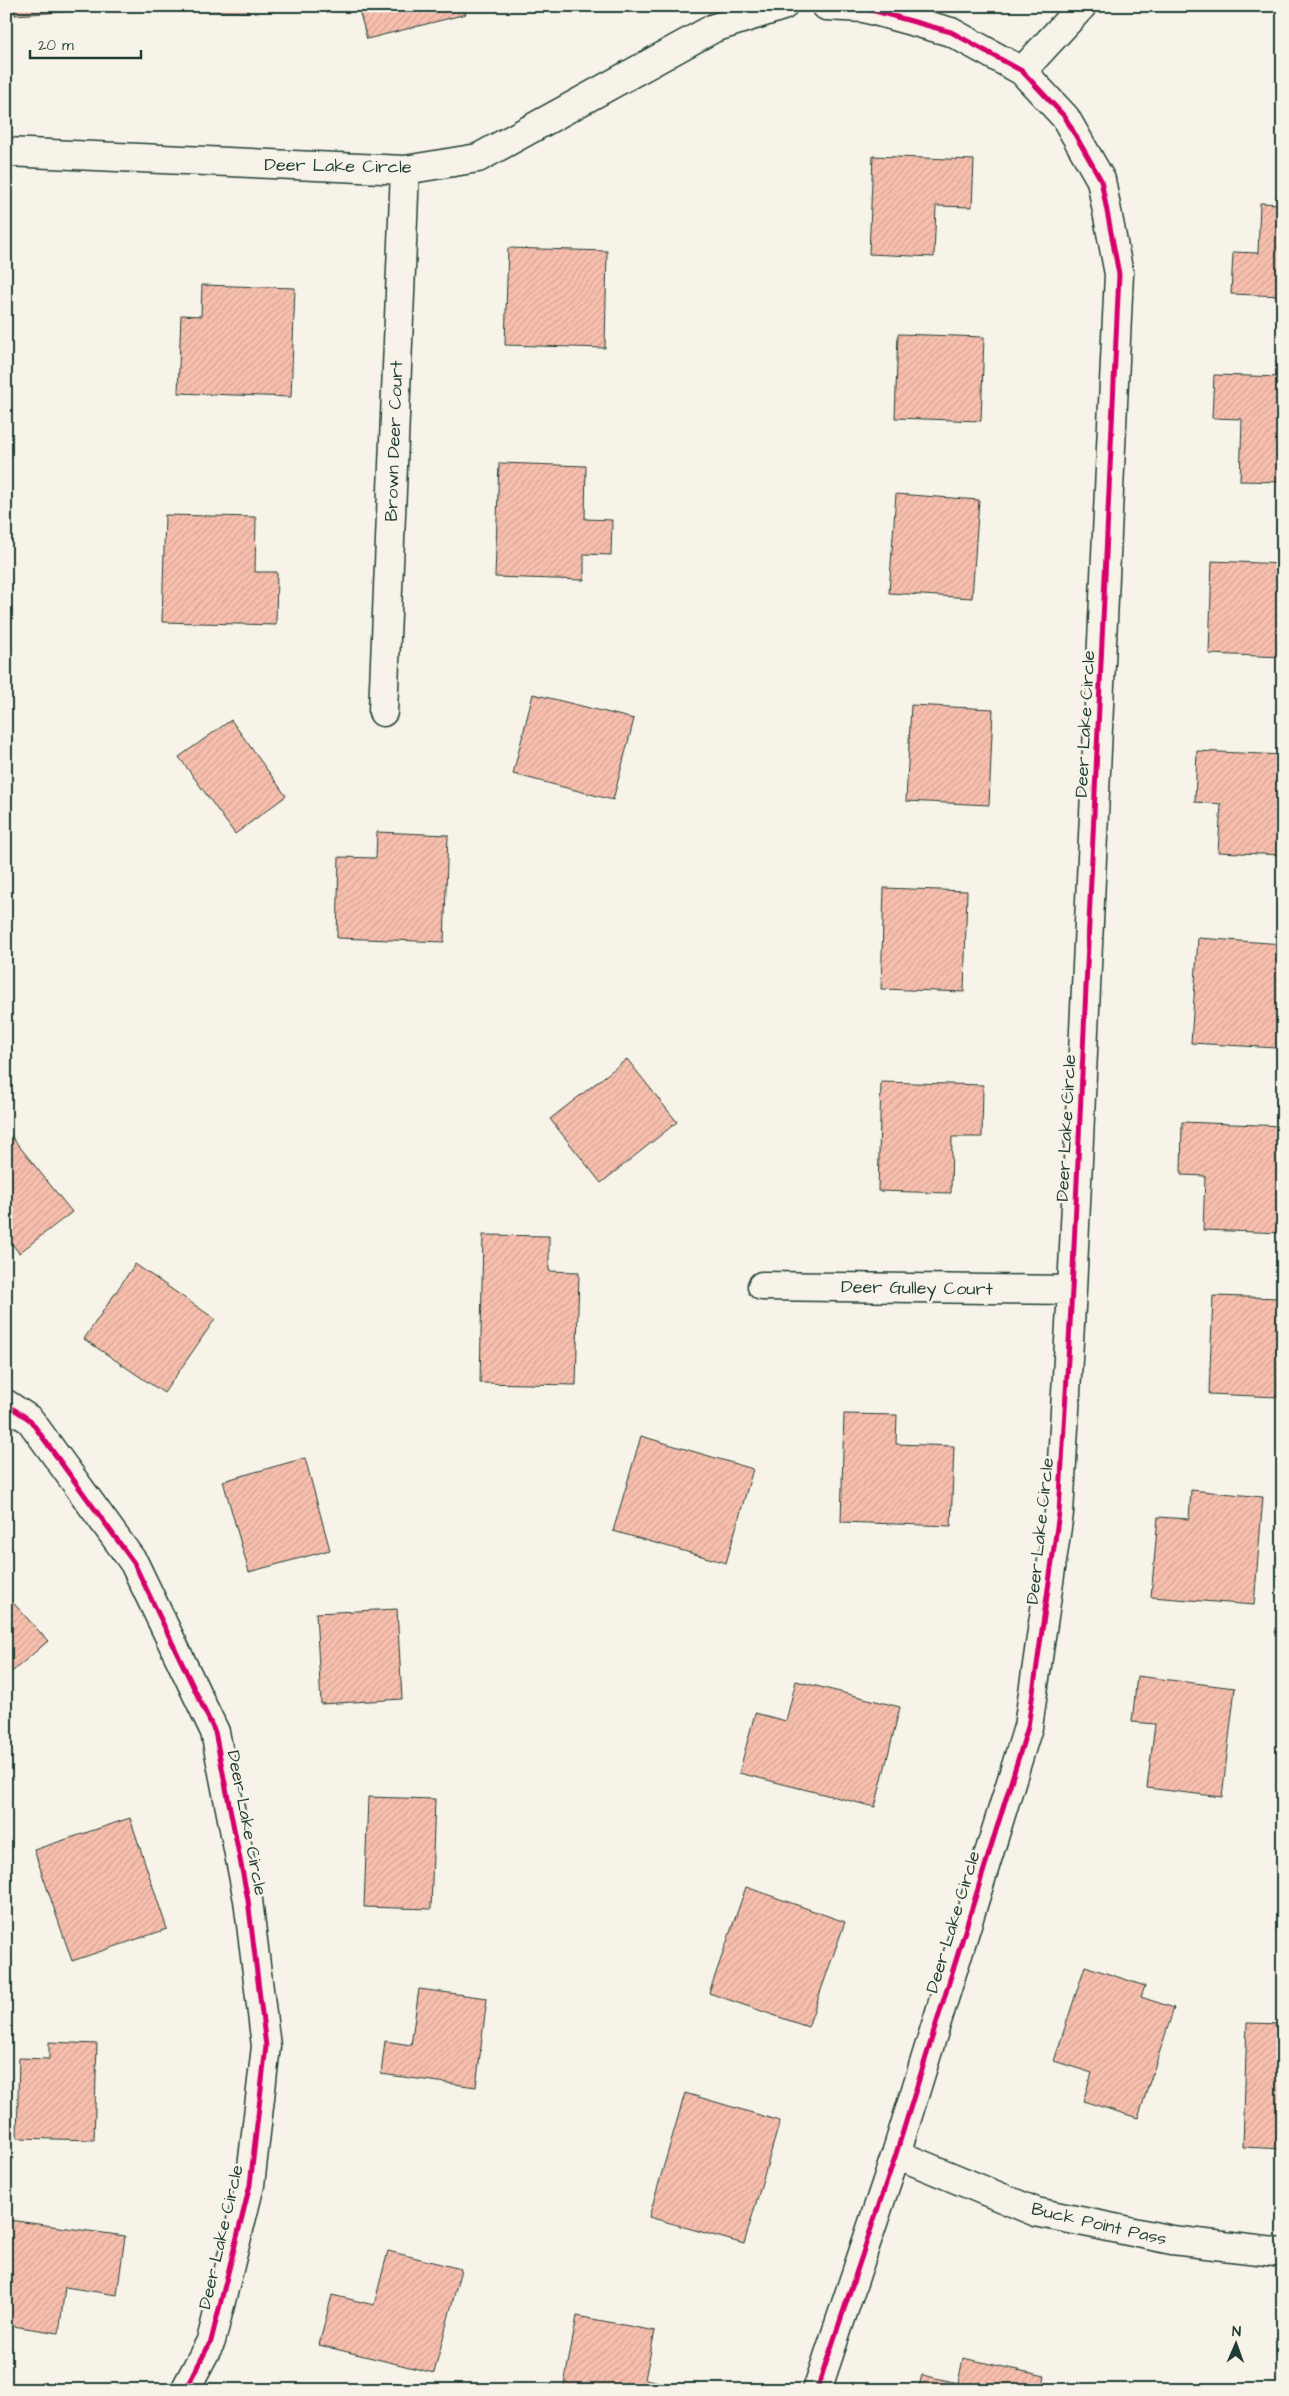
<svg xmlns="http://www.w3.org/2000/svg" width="1289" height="2396" font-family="'Architects Daughter',sans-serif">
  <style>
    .building { fill: url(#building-hatch); stroke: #1f3d34 }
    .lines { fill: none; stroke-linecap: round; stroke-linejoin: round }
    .minor-casing { stroke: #1f3d34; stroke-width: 31 }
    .minor { stroke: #f7f3e8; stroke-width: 28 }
    .cycleway-casing { stroke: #f7f3e8; stroke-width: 8 }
    .cycleway { stroke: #d6006c; stroke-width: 5 }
    .labels { text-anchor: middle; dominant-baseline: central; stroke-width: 5; stroke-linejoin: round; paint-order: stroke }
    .street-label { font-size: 18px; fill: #1f3d34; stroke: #f7f3e8 }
  </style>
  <defs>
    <pattern id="building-hatch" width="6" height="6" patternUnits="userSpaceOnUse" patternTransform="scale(1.25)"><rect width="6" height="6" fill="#f8bfae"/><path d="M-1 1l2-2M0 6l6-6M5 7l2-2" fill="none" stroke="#d4a596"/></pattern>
  </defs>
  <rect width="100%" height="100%" fill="#f7f3e8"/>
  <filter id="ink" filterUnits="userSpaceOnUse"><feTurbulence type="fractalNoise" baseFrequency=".02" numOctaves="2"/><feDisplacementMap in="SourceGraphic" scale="10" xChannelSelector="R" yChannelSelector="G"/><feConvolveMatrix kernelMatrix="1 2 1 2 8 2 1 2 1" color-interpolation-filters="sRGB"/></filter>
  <g filter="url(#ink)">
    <path class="building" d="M14,6H89V10L15,15Z
      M177,6H249L248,12L177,10Z
      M358,6H464L466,14L367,39Z
      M873,156L974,160L972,207L936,206L934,257L869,254Z
      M1260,203L1283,204V296L1231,294L1233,252L1258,253Z
      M508,248L607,251L605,348L505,345Z
      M202,285L295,288L291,397L178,393L181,315L201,316Z
      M898,334L984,337L981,421L895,418Z
      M1214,375L1283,377V482L1240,481L1242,419L1212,418Z
      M499,463L586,466L585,519L612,520L611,555L584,554V580L495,577Z
      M896,494L979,500L972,598L889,593Z
      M165,515L256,517L255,572H277L276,625L162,622Z
      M1212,561L1283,564V657L1209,654Z
      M533,694L634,719L613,800L513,774Z
      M911,705L993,709L989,805L906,801Z
      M231,720L286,796L235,834L179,757Z
      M1197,751L1283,755V855L1218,852L1221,804L1195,802Z
      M377,832L448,835L444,942L337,938L339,857L376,858Z
      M884,888L967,891L964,992L881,989Z
      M1198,938L1283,944V1003H1279L1277,1048L1191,1043Z
      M627,1059L677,1122L601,1183L550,1119Z
      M881,1082L983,1085L982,1137H952L951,1193L878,1191Z
      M1182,1122L1283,1126V1233L1203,1230L1205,1176L1181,1175Z
      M11,1136L72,1212L19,1253L6,1236V1140Z
      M483,1235L549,1236V1271L579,1272L576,1385L480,1383Z
      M135,1264L215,1319L164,1393L84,1339Z
      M1213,1296L1281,1298L1278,1397L1209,1394Z
      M844,1414L897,1415L896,1444L954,1446L951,1526L841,1522Z
      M641,1436L753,1469L726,1563L613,1531Z
      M305,1458L330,1550L249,1572L223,1481Z
      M1191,1490L1263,1497L1254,1605L1151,1597L1158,1517L1189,1519Z
      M6,1595L48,1641L6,1677Z
      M397,1609L402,1699L321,1704L316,1613Z
      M1137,1676L1235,1688L1222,1797L1147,1788L1155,1724L1132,1722Z
      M796,1681L900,1707L875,1807L739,1773L755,1713L786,1721Z
      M368,1797L435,1799L431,1909L364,1907Z
      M130,1818L167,1929L72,1961L34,1850Z
      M746,1887L845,1922L808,2027L709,1993Z
      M1085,1966L1145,1986L1141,1997L1174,2008L1138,2118L1083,2101L1092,2073L1054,2061Z
      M419,1989L487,1998L476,2087L381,2074L385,2041L411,2045Z
      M1247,2023L1283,2024V2149L1243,2147Z
      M49,2042L97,2044L94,2140L17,2138L19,2058L49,2059Z
      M685,2093L780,2121L744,2244L649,2217Z
      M9,2220L125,2236L117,2295L65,2287L59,2333L6,2325V2239Z
      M388,2251L461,2269L434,2373L319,2345L332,2295L374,2305Z
      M577,2316L655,2331L645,2379L689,2388L688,2390H563Z
      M963,2358L1045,2376L1042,2390H918L922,2375L958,2383Z"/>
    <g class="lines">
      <g class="minor-casing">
        <path id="minor" d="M1022,71L1082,6
          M6,152L405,170L478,158L714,28L783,6
          M383,712L405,170
          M762,1286L1072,1290
          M6,1404L30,1420L134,1563L215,1732L248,1900L266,2046L250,2185L211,2341L185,2390
          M896,2154L1036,2212L1172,2240L1283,2253
          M817,2390L896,2154L1028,1727L1059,1513L1072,1290L1119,274L1101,180L1065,117L1022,71L951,32L864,8L826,6"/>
      </g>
      <use href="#minor" class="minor"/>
      <g class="cycleway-casing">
        <path id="cycleway" d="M6,1404L30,1420L134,1563L215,1732L248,1900L266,2046L250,2185L211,2341L185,2390
          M817,2390L896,2154L1028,1727L1059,1513L1072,1290L1119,274L1101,180L1065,117L1022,71L951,32L864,8L826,6"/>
      </g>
      <use href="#cycleway" class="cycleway"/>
    </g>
  </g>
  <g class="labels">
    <g class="street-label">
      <text transform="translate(338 166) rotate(1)">Deer Lake Circle</text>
      <text transform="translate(394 441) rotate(-88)">Brown Deer Court</text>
      <text transform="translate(1085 724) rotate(-87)">Deer Lake Circle</text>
      <text transform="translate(1066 1128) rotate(-87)">Deer Lake Circle</text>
      <text transform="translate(917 1288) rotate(1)">Deer Gulley Court</text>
      <text transform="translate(1040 1531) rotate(-84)">Deer Lake Circle</text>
      <text transform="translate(247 1823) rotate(79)">Deer Lake Circle</text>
      <text transform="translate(953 1922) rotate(-73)">Deer Lake Circle</text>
      <text transform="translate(1099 2224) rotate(13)">Buck Point Pass</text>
      <text transform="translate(221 2237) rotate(-77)">Deer Lake Circle</text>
    </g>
  </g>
  <rect width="1289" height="2396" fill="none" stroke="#f7f3e8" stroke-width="25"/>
  <rect x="12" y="12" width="1264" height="2371" fill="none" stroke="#1f3d34" stroke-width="2" filter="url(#ink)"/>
  <g transform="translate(1236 2344) rotate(2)" stroke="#f7f3e8" stroke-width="4" paint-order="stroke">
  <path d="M0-4L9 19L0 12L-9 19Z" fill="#1f3d34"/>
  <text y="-8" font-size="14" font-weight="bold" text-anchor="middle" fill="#1f3d34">N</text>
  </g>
  <path d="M30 50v8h111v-8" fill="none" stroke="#1f3d34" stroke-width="2.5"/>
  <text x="38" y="50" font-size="15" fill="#1f3d34" stroke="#f7f3e8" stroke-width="4" paint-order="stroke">20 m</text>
</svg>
